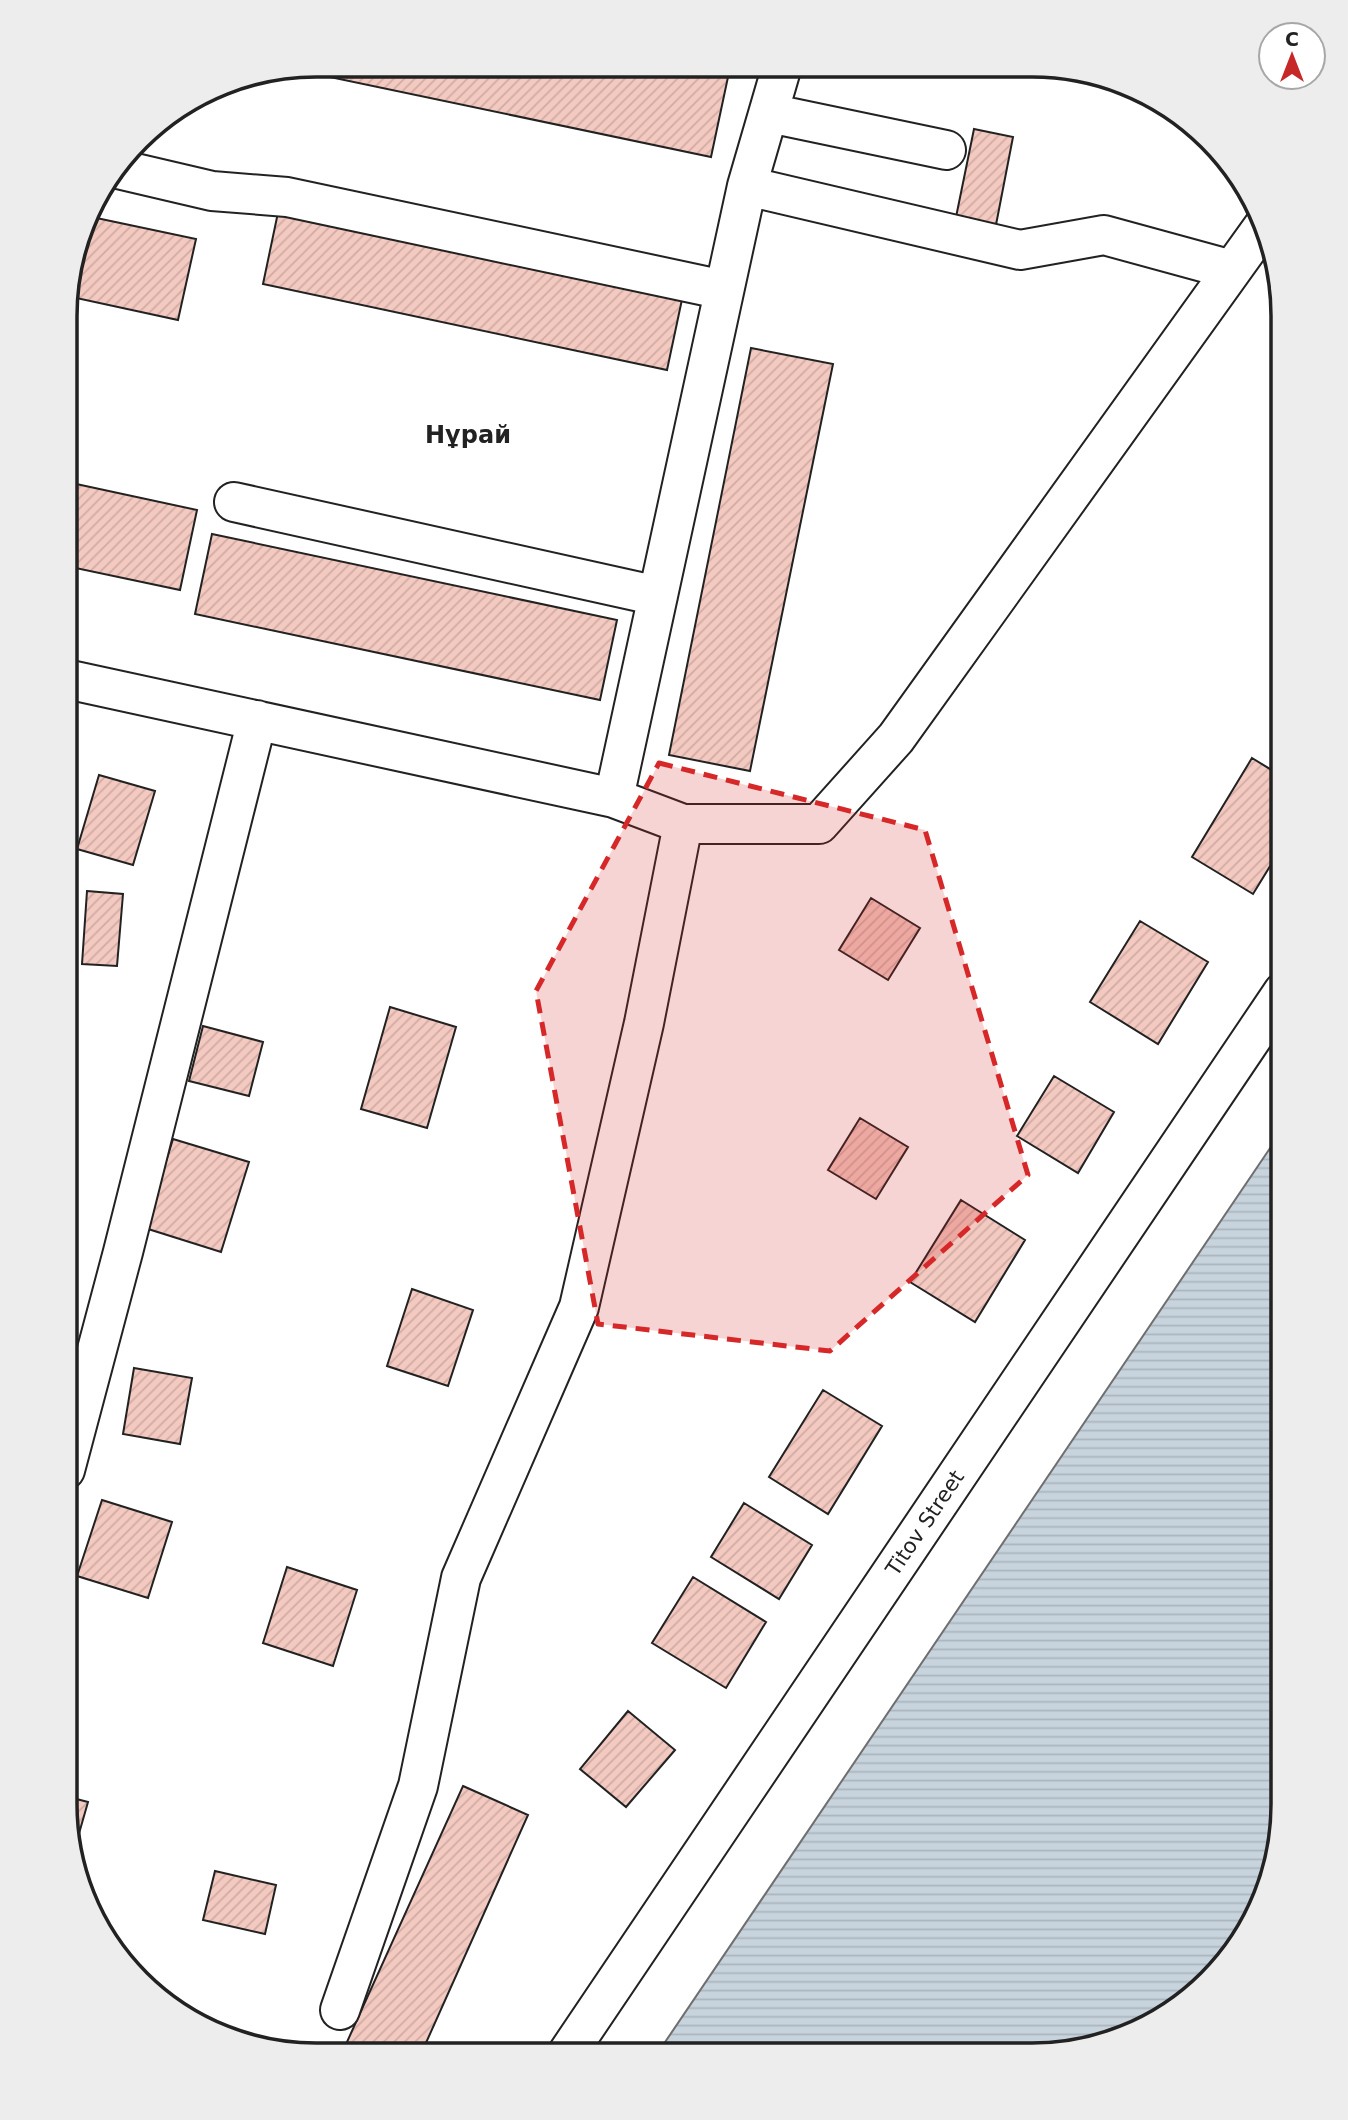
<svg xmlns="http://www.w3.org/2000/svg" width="1348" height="2120" font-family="'DejaVu Sans',sans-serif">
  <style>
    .water { fill: url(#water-rules); stroke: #6f6f6f; stroke-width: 2 }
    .building { fill: url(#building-hatch); stroke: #222; stroke-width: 2 }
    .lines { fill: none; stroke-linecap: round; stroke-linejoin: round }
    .minor-casing { stroke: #222; stroke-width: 42 }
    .minor { stroke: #fff; stroke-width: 38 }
    .marked { fill: #d62828; fill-opacity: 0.2; stroke: #d62828; stroke-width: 5; stroke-dasharray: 14 9; stroke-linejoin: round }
    .labels { text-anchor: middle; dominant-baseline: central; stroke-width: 5; stroke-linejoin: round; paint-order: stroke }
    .street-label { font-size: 21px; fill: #222; stroke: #fff }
    .quarter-label { font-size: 24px; font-weight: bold; fill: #222; stroke: #fff }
    .rim { fill: none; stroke: #222; stroke-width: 3.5 }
  </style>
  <defs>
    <pattern id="water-rules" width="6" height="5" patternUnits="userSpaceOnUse" patternTransform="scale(1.75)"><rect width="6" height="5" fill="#c7d3dd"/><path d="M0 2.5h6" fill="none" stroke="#abb5bd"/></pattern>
    <pattern id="building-hatch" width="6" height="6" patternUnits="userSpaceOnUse" patternTransform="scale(1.75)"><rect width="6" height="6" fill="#f3c9c0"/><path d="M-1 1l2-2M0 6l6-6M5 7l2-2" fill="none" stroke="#d0aca5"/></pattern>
  </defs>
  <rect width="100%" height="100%" fill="#fff"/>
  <path class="water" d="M1283,1129V1821L1270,1885L1232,1957L1128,2036L1033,2055L657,2054Z"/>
  <path class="building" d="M316,65L674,66L728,77L711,157L306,72L307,67Z
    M974,129L1013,137L995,230L955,222Z
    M280,203L684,290L667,370L263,284Z
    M87,216L196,239L178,320L67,296V283Z
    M751,348L833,364L750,771L669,755Z
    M67,482L197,510L180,590L66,566Z
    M212,534L617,620L600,700L195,614Z
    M1252,758L1283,777V845L1253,894L1192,857Z
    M99,775L155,791L133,865L77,849Z
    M87,891L123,894L117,966L82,964Z
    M871,898L920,928L888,980L839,950Z
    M1140,921L1208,962L1158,1044L1090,1002Z
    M390,1007L456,1027L427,1128L361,1109Z
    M203,1026L263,1042L249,1096L189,1081Z
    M1054,1076L1114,1112L1078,1173L1017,1136Z
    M860,1118L908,1147L876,1199L828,1170Z
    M173,1139L249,1162L221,1252L145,1228Z
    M961,1200L1025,1240L975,1322L910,1282Z
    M412,1289L473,1310L448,1386L387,1366Z
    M134,1368L192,1378L180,1444L123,1434Z
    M823,1390L882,1426L828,1514L769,1477Z
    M102,1500L172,1522L148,1598L77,1576Z
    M744,1503L812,1545L779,1599L711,1557Z
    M287,1567L357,1590L333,1666L263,1643Z
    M693,1577L766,1622L726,1688L652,1643Z
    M628,1711L675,1750L626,1807L580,1769Z
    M463,1786L528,1815L421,2054L342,2053Z
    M65,1796L88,1802L74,1851L65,1804Z
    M215,1871L276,1885L265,1934L203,1920Z"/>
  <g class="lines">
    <g class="minor-casing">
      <path id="minor" d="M769,113L946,150
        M118,169L212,191L287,197L724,290
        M747,186L1020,250L1104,235L1232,270
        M234,502L658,596
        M66,679L614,798L683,824H819L896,738L1265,224
        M614,798L747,186L782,66
        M65,1470L123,1252L257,720
        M340,2010L418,1786L461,1578L579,1307L644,1023L683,824
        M567,2054L1283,992"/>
    </g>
    <use href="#minor" class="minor"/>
  </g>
  <path class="marked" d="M659,763L925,830L1028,1175L830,1351L598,1324L536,991Z"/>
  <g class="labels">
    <g class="street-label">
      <text transform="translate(925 1523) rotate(-56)">Titov Street</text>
    </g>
    <g class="quarter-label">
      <text x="468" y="435">Нұрай</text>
    </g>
  </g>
  <path d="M0 0H1348V2120H0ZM316 77H1032A239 239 0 0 1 1271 316V1804A239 239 0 0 1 1032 2043H316A239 239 0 0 1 77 1804V316A239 239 0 0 1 316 77Z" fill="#ededed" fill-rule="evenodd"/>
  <path class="rim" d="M316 77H1032A239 239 0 0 1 1271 316V1804A239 239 0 0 1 1032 2043H316A239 239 0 0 1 77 1804V316A239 239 0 0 1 316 77Z"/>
  <g transform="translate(1292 56)"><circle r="33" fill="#ffffff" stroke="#a7a7a7" stroke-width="2"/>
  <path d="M0-5L12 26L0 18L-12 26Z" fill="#c62828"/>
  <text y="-10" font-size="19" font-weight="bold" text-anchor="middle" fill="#222222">С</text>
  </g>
</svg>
